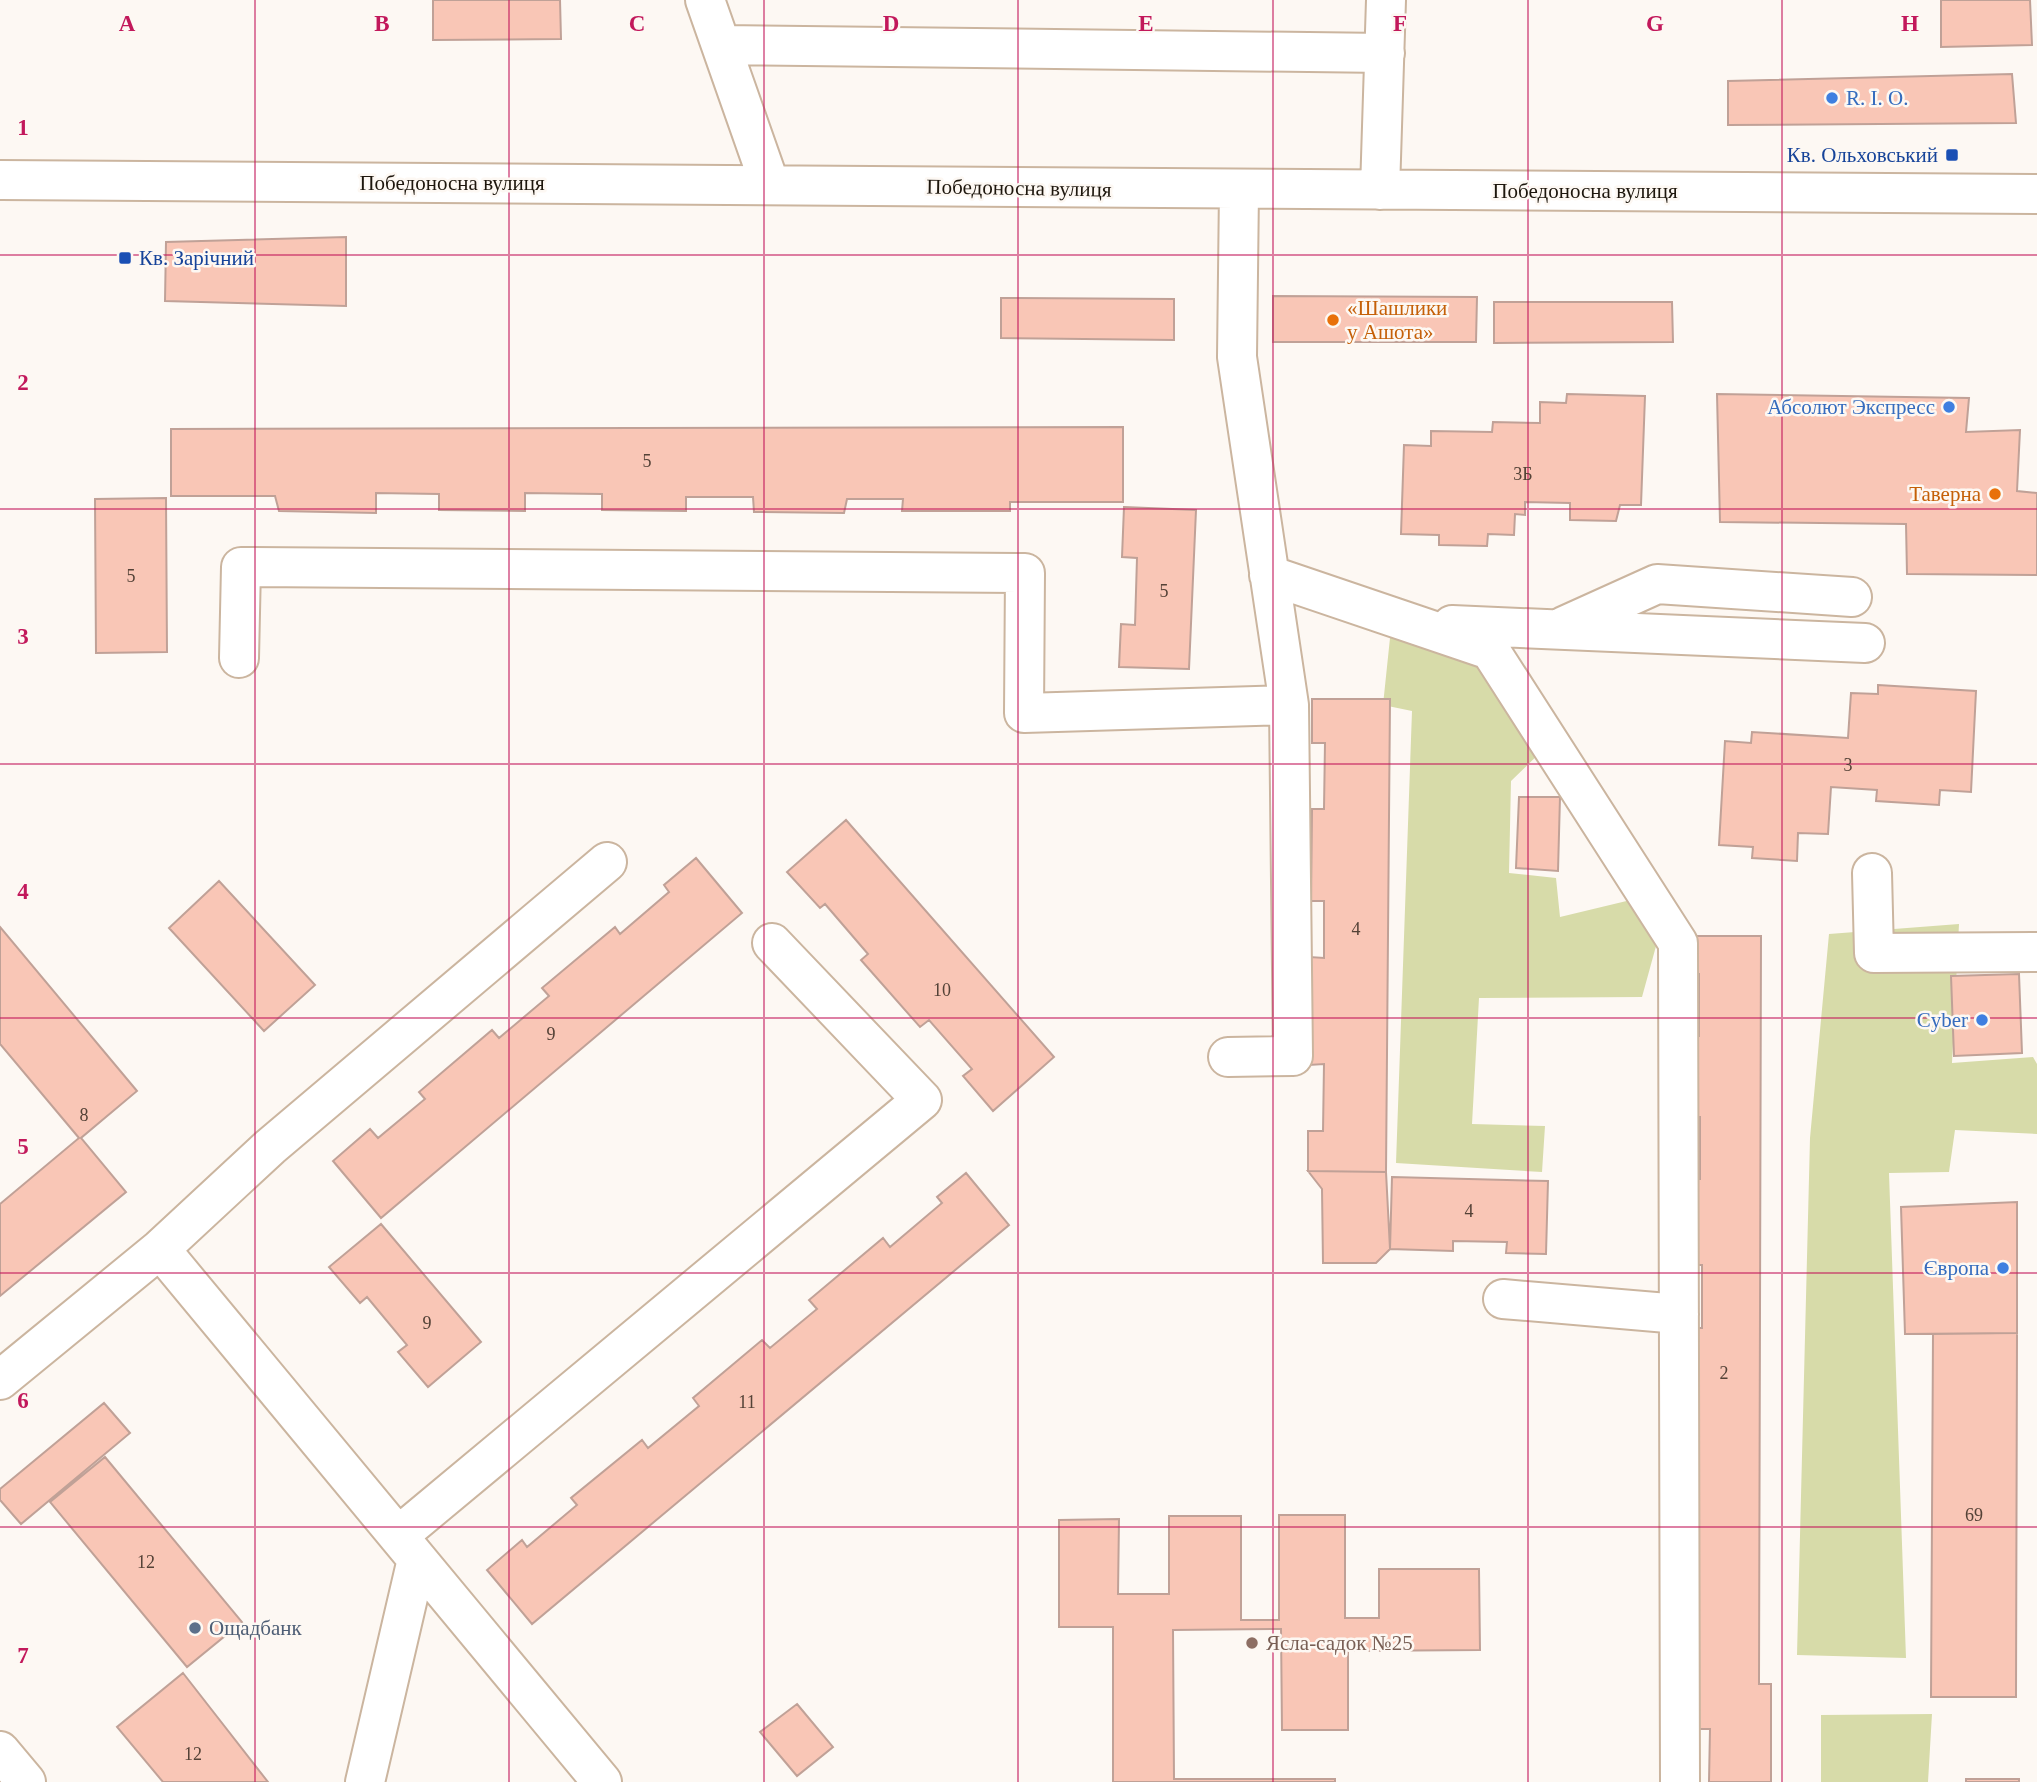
<svg xmlns="http://www.w3.org/2000/svg" width="2037" height="1782" font-family="'Times New Roman',serif">
  <style>
    .green { fill: #d7dba9 }
    .building { fill: #f9c6b6; stroke: #c0a197; stroke-width: 2 }
    .lines { fill: none; stroke-linecap: round; stroke-linejoin: round }
    .minor-casing { stroke: #cbb59f; stroke-width: 42 }
    .minor { stroke: #fff; stroke-width: 38 }
    .grid { fill: none; stroke: #c2185b; stroke-width: 2; stroke-opacity: 0.55 }
    .shop-dot { fill: #3f7fe0; stroke: #fdf8f3; stroke-width: 2.5 }
    .transit-dot { fill: #1a4fb4; stroke: #fdf8f3; stroke-width: 2.5 }
    .food-dot { fill: #e8710a; stroke: #fdf8f3; stroke-width: 2.5 }
    .service-dot { fill: #5c6f8a; stroke: #fdf8f3; stroke-width: 2.5 }
    .education-dot { fill: #8d6e63; stroke: #fdf8f3; stroke-width: 2.5 }
    .labels { text-anchor: middle; dominant-baseline: central; stroke-width: 5; stroke-linejoin: round; paint-order: stroke }
    .number-label { font-size: 18px; fill: #544237 }
    .shop-label { font-size: 21px; fill: #366cbe; stroke: #fdf8f3; text-anchor: end }
    .transit-label { font-size: 21px; fill: #164399; stroke: #fdf8f3; text-anchor: end }
    .street-label { font-size: 21px; fill: #1d160d; stroke: #fdf8f3 }
    .food-label { font-size: 21px; fill: #c56008; stroke: #fdf8f3; text-anchor: start }
    .service-label { font-size: 21px; fill: #4e5e75; stroke: #fdf8f3; text-anchor: start }
    .education-label { font-size: 21px; fill: #785e54; stroke: #fdf8f3; text-anchor: start }
    .grid-label { font-size: 23px; text-anchor: middle; font-weight: bold; fill: #c2185b; stroke: #fdf8f3; stroke-width: 5; stroke-linejoin: round; paint-order: stroke }
  </style>
  <rect width="100%" height="100%" fill="#fdf8f3"/>
  <path class="green" d="M1424,635L1486,654L1545,748L1511,781L1509,873L1556,878L1560,917L1639,898L1661,928L1642,997L1479,998L1472,1124L1545,1126L1542,1172L1396,1163L1412,711L1383,705L1390,638Z
    M1959,924L1952,1063L2033,1057L2037,1064V1134L1955,1130L1949,1172L1889,1173L1906,1658L1797,1655L1810,1138L1829,934Z
    M1932,1714L1928,1782H1821V1715Z"/>
  <path class="building" d="M433,0H560L561,39L433,40Z
    M1941,0H2030L2032,45L1941,47Z
    M2012,74L2016,123L1728,125V81Z
    M346,237V306L165,301L166,242Z
    M1273,296L1477,297L1476,342H1273Z
    M1001,298L1174,299V340L1001,338Z
    M1494,302H1672L1673,342L1494,343Z
    M1567,394L1645,396L1641,505H1620L1616,521L1570,520V503L1525,502V515L1515,514L1514,535L1488,534L1487,546L1439,545V535L1401,534L1404,445L1431,446V431L1492,432L1493,422L1540,423V402L1566,403Z
    M1717,394L1969,398L1966,432L2020,430L2017,491L2037,493V575L1907,574L1906,524L1720,522Z
    M1123,427V502H1010V511H902L903,499H847L844,513L754,512L753,497H686V511L602,510V494L525,493V511L439,510V494L376,493V513L279,511L275,496H171V429Z
    M166,498L167,652L96,653L95,499Z
    M1124,507L1196,510L1189,669L1119,667L1121,624L1135,625L1137,558L1122,557Z
    M1878,685L1976,691L1971,792L1940,790L1939,805L1876,801L1877,790L1831,787L1828,834L1798,833L1797,861L1752,858L1753,847L1719,845L1725,741L1751,743L1752,732L1848,738L1851,693L1878,694Z
    M1312,699H1390L1386,1172L1308,1171V1131H1323L1324,1064L1309,1065L1310,957L1324,958V901H1311L1312,809H1324L1325,743H1312Z
    M1519,797H1560L1558,871L1516,868Z
    M846,820L1054,1057L993,1111L963,1076L972,1069L929,1020L920,1027L861,960L868,954L825,904L820,908L787,872Z
    M696,858L742,913L381,1218L333,1161L370,1129L378,1138L425,1099L419,1092L492,1030L499,1038L549,996L542,988L615,927L620,934L669,892L664,885Z
    M219,881L315,985L264,1031L169,928Z
    M0,927L137,1091L81,1138L126,1192L0,1296V1204L79,1138L0,1044Z
    M1687,936H1761L1759,1684H1771V1782H1709L1710,1729H1696L1699,1419H1688V1328H1702V1265H1689V1179H1700V1117H1688V1036H1699V974H1687Z
    M2019,974L2022,1053L1954,1056L1951,976Z
    M1308,1171L1386,1172L1390,1249L1376,1263H1323L1322,1189Z
    M966,1173L1009,1225L532,1624L487,1570L522,1540L527,1547L577,1505L571,1498L642,1440L648,1448L699,1406L693,1398L762,1340L770,1348L817,1309L809,1300L883,1238L890,1247L942,1203L937,1197Z
    M1392,1177L1548,1181L1546,1254L1506,1253L1507,1242L1453,1241V1251L1390,1249Z
    M2017,1202V1333L1905,1334L1901,1207Z
    M381,1224L481,1342L428,1387L398,1352L407,1345L367,1297L360,1303L329,1267Z
    M2017,1333L2016,1697H1931L1933,1334Z
    M104,1403L130,1433L21,1524L0,1500V1489Z
    M105,1457L242,1622L187,1667L50,1502Z
    M1279,1515H1345V1618H1379V1569H1479L1480,1650L1348,1651V1730H1282L1281,1629L1173,1630L1174,1779H1335V1782H1113V1627H1059V1520L1119,1519L1118,1594H1169V1516H1241V1620H1279Z
    M183,1673L268,1782H163L117,1727Z
    M797,1704L833,1747L797,1776L760,1732Z
    M1966,1779H2019V1782H1966Z"/>
  <g class="lines">
    <g class="minor-casing">
      <path id="minor" d="M705,0L770,185
        M723,45L1385,53
        M0,180L2037,194
        M1380,190L1386,0
        M1269,575L1490,650L1678,943L1680,1782
        M1452,625L1865,643
        M1564,626L1657,584L1852,597
        M239,658L241,567L1025,573L1024,713L1289,705
        M1872,873L1874,953L2037,952
        M1228,1057L1293,1056L1289,705L1237,357L1239,190
        M160,1249L602,1782
        M1503,1299L1679,1314
        M0,1380L160,1249L270,1147L607,862
        M398,1536L922,1100L772,943
        M0,1751L26,1782
        M365,1782L417,1559"/>
    </g>
    <use href="#minor" class="minor"/>
  </g>
  <path class="grid" d="M255,0V1782M509,0V1782M764,0V1782M1018,0V1782M1273,0V1782M1528,0V1782M1782,0V1782M0,255H2037M0,509H2037M0,764H2037M0,1018H2037M0,1273H2037M0,1527H2037"/>
  <g class="shop-dot">
    <circle cx="1832" cy="98" r="7"/>
    <circle cx="1949" cy="407" r="7"/>
    <circle cx="1982" cy="1020" r="7"/>
    <circle cx="2003" cy="1268" r="7"/>
  </g>
  <g class="transit-dot">
    <rect x="1945" y="148" width="14" height="14" rx="3.5"/>
    <rect x="118" y="251" width="14" height="14" rx="3.5"/>
  </g>
  <g class="food-dot">
    <circle cx="1333" cy="320" r="7"/>
    <circle cx="1995" cy="494" r="7"/>
  </g>
  <circle class="service-dot" cx="195" cy="1628" r="7"/>
  <circle class="education-dot" cx="1252" cy="1643" r="7"/>
  <g class="labels">
    <g class="number-label">
      <text x="647" y="461">5</text>
      <text x="1523" y="474">3Б</text>
      <text x="131" y="576">5</text>
      <text x="1164" y="591">5</text>
      <text x="1848" y="765">3</text>
      <text x="1356" y="929">4</text>
      <text x="942" y="990">10</text>
      <text x="551" y="1034">9</text>
      <text x="84" y="1115">8</text>
      <text x="1469" y="1211">4</text>
      <text x="427" y="1323">9</text>
      <text x="1724" y="1373">2</text>
      <text x="747" y="1402">11</text>
      <text x="1974" y="1515">69</text>
      <text x="146" y="1562">12</text>
      <text x="193" y="1754">12</text>
    </g>
    <g class="shop-label">
      <text x="1846" y="98" text-anchor="start">R. I. O.</text>
      <text x="1935" y="407">Абсолют Экспресс</text>
      <text x="1968" y="1020">Cyber</text>
      <text x="1989" y="1268">Європа</text>
    </g>
    <g class="transit-label">
      <text x="1938" y="155">Кв. Ольховський</text>
      <text x="139" y="258" text-anchor="start">Кв. Зарічний</text>
    </g>
    <g class="street-label">
      <text x="452" y="183">Победоносна вулиця</text>
      <text transform="translate(1019 188) rotate(1)">Победоносна вулиця</text>
      <text x="1585" y="191">Победоносна вулиця</text>
    </g>
    <g class="food-label">
      <text x="1347" y="308">«Шашлики<tspan x="1347" dy="24">у Ашота»</tspan></text>
      <text x="1981" y="494" text-anchor="end">Таверна</text>
    </g>
    <g class="service-label">
      <text x="209" y="1628">Ощадбанк</text>
    </g>
    <g class="education-label">
      <text x="1266" y="1643">Ясла-садок №25</text>
    </g>
  </g>
  <g class="grid-label">
    <text x="127" y="31">A</text>
    <text x="382" y="31">B</text>
    <text x="637" y="31">C</text>
    <text x="891" y="31">D</text>
    <text x="1146" y="31">E</text>
    <text x="1400" y="31">F</text>
    <text x="1655" y="31">G</text>
    <text x="1910" y="31">H</text>
    <text x="23" y="135">1</text>
    <text x="23" y="390">2</text>
    <text x="23" y="644">3</text>
    <text x="23" y="899">4</text>
    <text x="23" y="1154">5</text>
    <text x="23" y="1408">6</text>
    <text x="23" y="1663">7</text>
  </g>
</svg>
